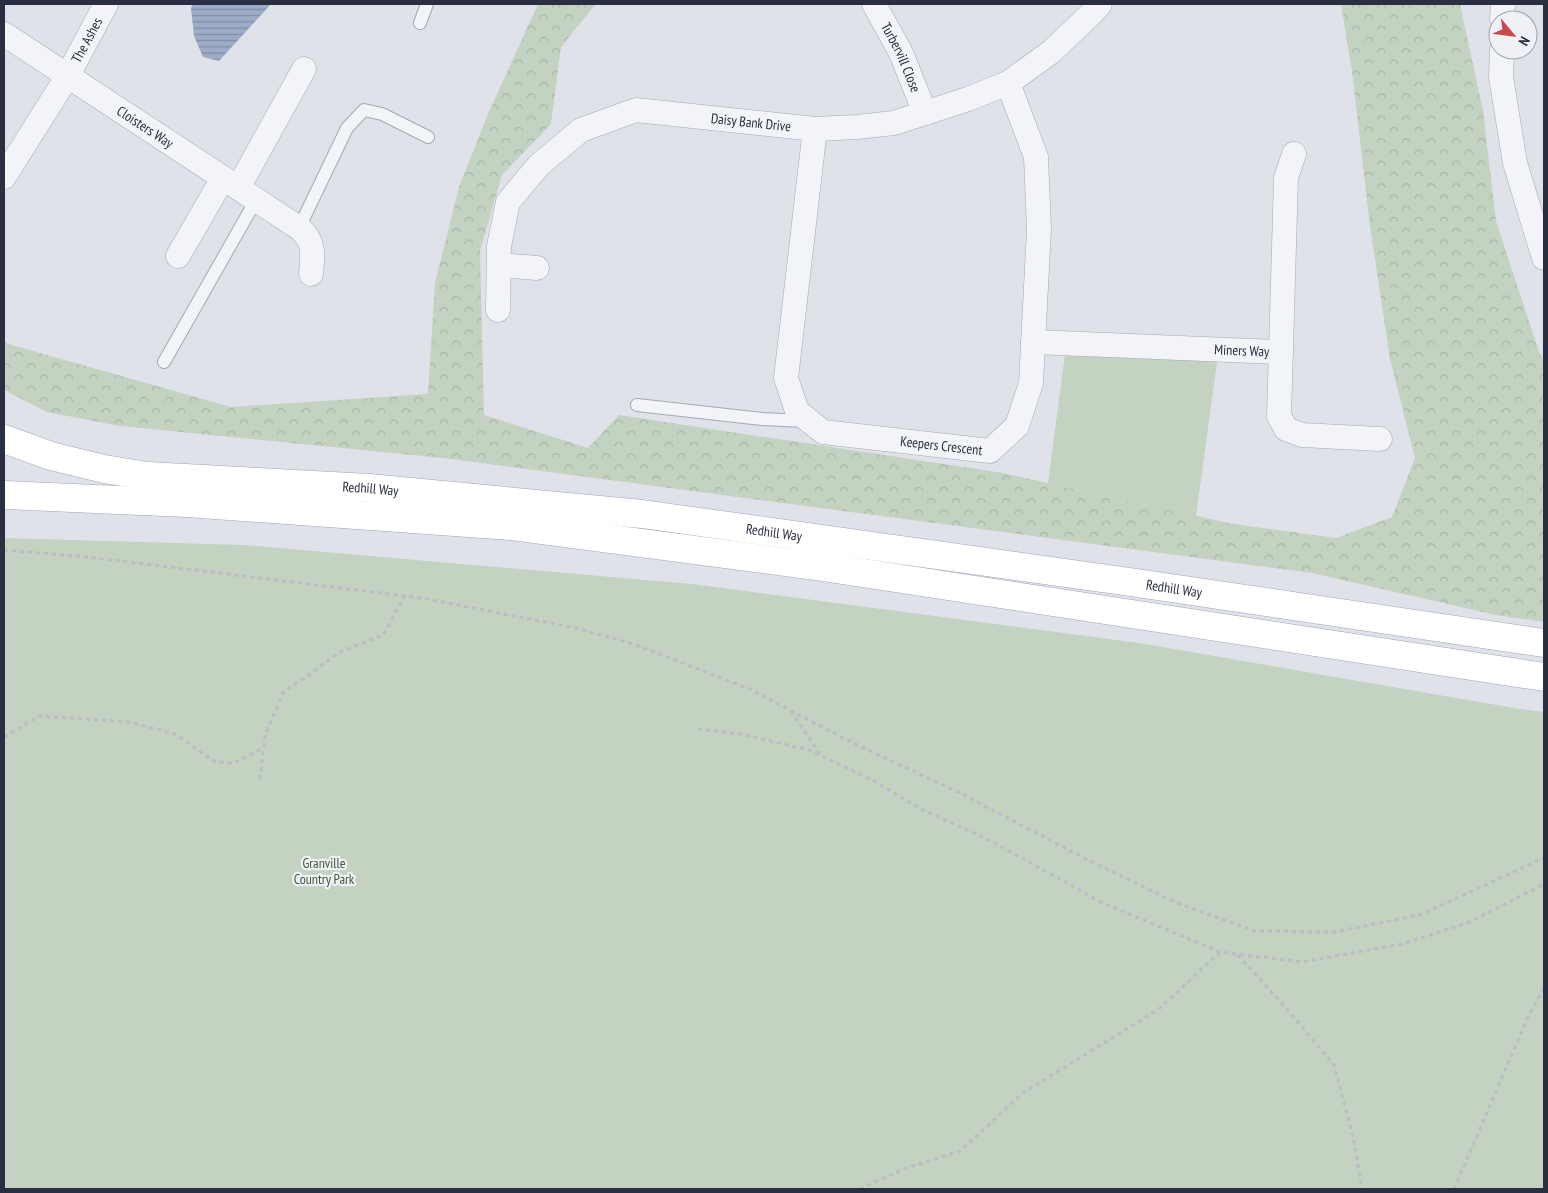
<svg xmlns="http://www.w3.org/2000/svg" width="1548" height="1193" font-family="'PT Sans Narrow',sans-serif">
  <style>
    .forest { fill: url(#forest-crowns) }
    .park { fill: #c3d2c1 }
    .water { fill: url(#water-rules) }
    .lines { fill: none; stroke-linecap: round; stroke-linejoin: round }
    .service-casing { stroke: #a5a8b3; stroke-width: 14 }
    .minor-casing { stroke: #a5a8b3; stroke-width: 25 }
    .primary-casing { stroke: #9fa5b4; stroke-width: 29 }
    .path { stroke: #babdc4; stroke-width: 3; stroke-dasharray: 4 4; stroke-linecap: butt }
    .service { stroke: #f3f4f7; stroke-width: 12 }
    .minor { stroke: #f3f4f7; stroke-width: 24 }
    .primary { stroke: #fff; stroke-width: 28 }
    .labels { text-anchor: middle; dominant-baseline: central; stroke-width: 4.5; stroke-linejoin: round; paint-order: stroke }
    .street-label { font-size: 14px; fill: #292e40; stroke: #eff1f6 }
    .park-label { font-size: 14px; fill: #395b36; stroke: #eff1f6 }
  </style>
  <defs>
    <pattern id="forest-crowns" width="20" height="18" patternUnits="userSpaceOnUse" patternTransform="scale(1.25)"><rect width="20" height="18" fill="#c3d2c1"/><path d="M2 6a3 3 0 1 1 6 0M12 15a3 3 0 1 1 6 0" fill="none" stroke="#a8b5a7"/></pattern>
    <pattern id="water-rules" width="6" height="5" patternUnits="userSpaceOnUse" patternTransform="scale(1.25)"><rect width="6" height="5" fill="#9cacc8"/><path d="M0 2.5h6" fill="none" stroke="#7f8ca4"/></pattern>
  </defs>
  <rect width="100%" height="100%" fill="#e0e2e9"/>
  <path class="forest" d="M538,4H596L561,47L551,124L502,175L480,251L484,415L588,448L619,415L1003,473L1233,524L1336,538L1392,517L1415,458L1390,359L1370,226L1352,71L1341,4H1460L1483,111L1496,221L1539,352L1544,361V622L1496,615L1312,573L443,458L120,426L47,412L4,390V340L8,344L231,407L428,394L435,283L459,187L488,114Z"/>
  <path class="park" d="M1067,339L1218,355L1196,516L1048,483Z
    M4,538L244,545L692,584L1139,643L1520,709L1544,712V1189H4Z"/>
  <path class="water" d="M193,4H271L219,61L203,57L194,36L191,8Z"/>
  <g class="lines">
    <g class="service-casing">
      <path id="service" d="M420,23L427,4
        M299,228L347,128L364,110L382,114L428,137
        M164,362L256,200
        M637,405L762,419L805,421"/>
    </g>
    <g class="minor-casing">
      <g id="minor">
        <path id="s1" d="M874,4L901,53L925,113"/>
        <path d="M1502,20L1503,4"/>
        <path id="s2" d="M4,34L299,228C315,241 313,255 311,274"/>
        <path d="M1502,50L1501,77L1515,163L1544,258"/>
        <path id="s3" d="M815,129L786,378L797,411L823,432L990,451L1017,426L1031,383L1039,229L1036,157L1008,83"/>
        <path d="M1294,154L1286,178L1279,416L1286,429L1302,435L1380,439"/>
        <path id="s4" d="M4,177L67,77L106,4"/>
        <path d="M238,188L304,69"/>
        <path d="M178,256L223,178"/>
        <path d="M499,265L537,268"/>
        <path id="s5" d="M498,310L499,246L508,202L539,165L581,130L636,110L815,129L857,127L894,123L968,99L1008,83L1051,52L1092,13L1100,4"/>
        <path id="s6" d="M1033,342L1281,352"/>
      </g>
    </g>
    <g class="primary-casing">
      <g id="primary">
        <path id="s7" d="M4,439L51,456L104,469L147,476L369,488L642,514L1130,582L1544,643"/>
        <path d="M4,495L187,503L512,526L824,567L1544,677"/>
      </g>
    </g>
    <path class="path" d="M4,550L88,557L422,598L576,628L636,645L750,689L845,739L964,795L1082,857L1177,903L1255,931L1334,932L1420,915L1544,858
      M791,711L820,754
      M698,729L745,735L809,750L874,781L921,809L989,840L1103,903L1220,952L1302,962L1402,944L1470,922L1544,884
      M4,737L39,716L129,722L175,734L215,762L234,763L263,748
      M260,779L265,735L284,691L309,675L338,653L383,635L405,596
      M1238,955L1286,1008L1334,1065L1353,1137L1362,1189
      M860,1189L904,1169L960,1151L1023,1093L1159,1009L1220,952
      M1454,1189L1528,1017L1544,988"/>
    <use href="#service" class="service"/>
    <use href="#minor" class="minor"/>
    <use href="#primary" class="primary"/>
  </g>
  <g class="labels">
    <g class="street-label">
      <text stroke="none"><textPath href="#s4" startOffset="160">The Ashes</textPath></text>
      <text stroke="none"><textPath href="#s1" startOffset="60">Turbervill Close</textPath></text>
      <text stroke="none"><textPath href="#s5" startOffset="386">Daisy Bank Drive</textPath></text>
      <text stroke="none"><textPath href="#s2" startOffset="169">Cloisters Way</textPath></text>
      <text stroke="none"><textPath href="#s6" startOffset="209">Miners Way</textPath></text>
      <text stroke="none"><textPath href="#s3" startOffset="438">Keepers Crescent</textPath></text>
      <text stroke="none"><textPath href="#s7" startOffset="372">Redhill Way</textPath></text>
      <text stroke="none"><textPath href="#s7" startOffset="778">Redhill Way</textPath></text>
      <text stroke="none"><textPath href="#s7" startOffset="1182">Redhill Way</textPath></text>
    </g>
    <g class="park-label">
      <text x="324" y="863">Granville<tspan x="324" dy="16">Country Park</tspan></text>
    </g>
  </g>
  <rect width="1548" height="1193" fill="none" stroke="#292e40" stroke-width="10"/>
  <g transform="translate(1513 35) rotate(119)"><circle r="24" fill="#eff1f6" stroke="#a0a3ad"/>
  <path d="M0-4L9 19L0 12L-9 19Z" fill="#cb474b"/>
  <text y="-8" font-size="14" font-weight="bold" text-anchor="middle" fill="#292e40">N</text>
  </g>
</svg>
